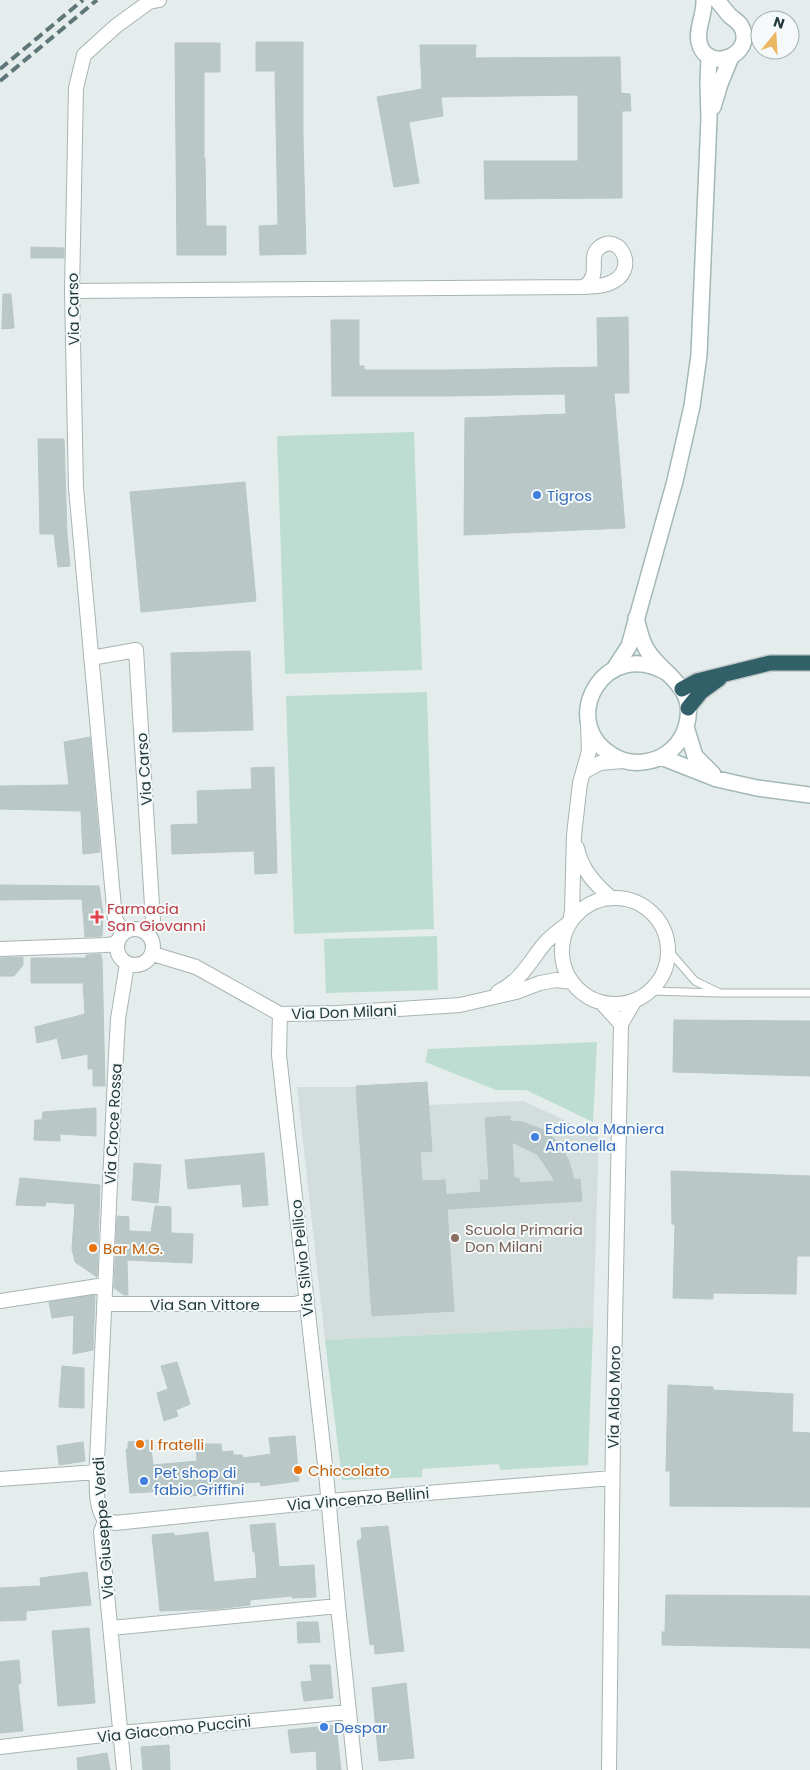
<svg xmlns="http://www.w3.org/2000/svg" width="810" height="1770" font-family="Poppins,sans-serif">
  <style>
    .built { fill: #d2dddc }
    .green { fill: #beddd2 }
    .building { fill: #b9c8c6; stroke: #b7c6c6; fill-rule: evenodd }
    .lines { fill: none; stroke-linecap: round; stroke-linejoin: round }
    .lane-casing { stroke: #a7b4b4; stroke-width: 9 }
    .street-casing { stroke: #a7b4b4; stroke-width: 16 }
    .secondary-casing { stroke: #a3b8b8; stroke-width: 18 }
    .highway-casing { stroke: #c2c8c9; stroke-width: 18 }
    .lane { stroke: #fff; stroke-width: 7 }
    .street { stroke: #fff; stroke-width: 14 }
    .secondary { stroke: #fff; stroke-width: 15 }
    .highway { stroke: #316069; stroke-width: 15 }
    .rail { stroke: #5f7779; stroke-width: 4; stroke-dasharray: 10 5; stroke-linecap: butt }
    .shop-dot { fill: #3f7fe0; stroke: #f5f9f9; stroke-width: 2 }
    .health-dot { fill: #e0444e; stroke: #f5f9f9; stroke-width: 2 }
    .education-dot { fill: #8d6e63; stroke: #f5f9f9; stroke-width: 2 }
    .food-dot { fill: #e8710a; stroke: #f5f9f9; stroke-width: 2 }
    .labels { text-anchor: middle; dominant-baseline: central; stroke-width: 4; stroke-linejoin: round; paint-order: stroke }
    .street-label { font-size: 15px; fill: #243b3e; stroke: #f5f9f9 }
    .shop-label { font-size: 15px; fill: #366cbe; stroke: #f5f9f9; text-anchor: start }
    .health-label { font-size: 15px; fill: #be3a42; stroke: #f5f9f9; text-anchor: start }
    .education-label { font-size: 15px; fill: #785e54; stroke: #f5f9f9; text-anchor: start }
    .food-label { font-size: 15px; fill: #c56008; stroke: #f5f9f9; text-anchor: start }
  </style>
  <rect width="100%" height="100%" fill="#e4edec"/>
  <path class="built" d="M427,1082L428,1105L524,1101L599,1137L593,1327L325,1340L297,1087H356Z"/>
  <path class="green" d="M414,432L422,670L285,674L277,436Z
    M427,692L434,929L294,934L286,696Z
    M437,936L438,990L326,993L324,939Z
    M597,1042L593,1122L526,1090H496L425,1062L428,1049Z
    M593,1327L588,1465L500,1470L499,1464L422,1469V1477L342,1480L325,1340Z"/>
  <path class="building" d="M256,42H303V139L306,254L260,255L259,226L278,225L275,71H256Z
    M175,43H220V72H204V158H205L206,226H226V255H177Z
    M420,45H476L475,58L620,57L621,93L630,94L631,111H622V198L485,199L484,161H578V95L441,97L443,116L409,122L419,183L394,187L377,97L422,89Z
    M31,247L64,248V258H31Z
    M3,294H11L14,328L2,329Z
    M628,317L629,393H614L625,528L464,535L465,418L566,414L565,394L448,396H332L331,320H359V366H364V370H448L598,367L597,318Z
    M38,439H64L67,533L70,566L58,567L54,534H40Z
    M245,482L256,601L141,612L130,492Z
    M250,651L253,730L173,732L171,653Z
    M90,737L100,852L83,854L81,811L0,809V786L69,785L64,742Z
    M274,767L277,873L255,874L254,851L172,854L171,825L198,824L197,791L252,789L251,768Z
    M0,885L99,886L103,913L102,936L85,937L82,899L0,900Z
    M101,954V958H102L105,1086H93V1069H88V1054L62,1059L57,1038L37,1043L35,1027L85,1014L83,983H31V958H86V955Z
    M23,957V965L14,976H0V958Z
    M674,1020L810,1021V1076L673,1072Z
    M427,1082L432,1151L420,1152L422,1181L445,1180L446,1195L481,1192L480,1180H489L485,1118L510,1116V1121L522,1122L544,1130L560,1144L569,1161L574,1180L580,1179L582,1201L447,1209L454,1311L372,1316L356,1086ZM512,1142L538,1155L555,1181L520,1183L519,1178H514Z
    M96,1108V1136L60,1134V1141L34,1140L35,1120H42L43,1112Z
    M264,1153L268,1205L243,1207L241,1184L188,1189L185,1160Z
    M134,1163L161,1165L158,1203L132,1200Z
    M671,1171L810,1176V1256H797L796,1294L713,1293V1299L673,1298L675,1224H672Z
    M20,1178L100,1185L97,1277L75,1262L72,1249L75,1204L46,1202L45,1206L16,1205Z
    M155,1206L171,1207V1233L193,1234L192,1263L127,1260L128,1295H124L114,1288L117,1216L129,1217V1231L151,1232Z
    M95,1295L93,1350L73,1354L74,1315L52,1318L49,1302Z
    M177,1362L190,1404L176,1410L178,1416L164,1421L157,1393L168,1389L161,1366Z
    M62,1366L84,1368V1408L59,1407Z
    M668,1385L713,1387V1390L793,1394L792,1432L810,1433V1507L670,1506V1471H666Z
    M295,1436L299,1481L261,1486L260,1482L223,1484L224,1490L187,1497V1490L130,1493L126,1449H128V1442L150,1440L153,1465L197,1461L196,1444H221L222,1452L233,1451V1455H242L243,1458L271,1454L269,1438Z
    M83,1442L85,1461L59,1465L57,1446Z
    M275,1523L279,1567L314,1565L316,1597L292,1598V1596L250,1600V1605L216,1609L160,1611L152,1535L174,1533V1536L208,1532L214,1582L257,1578L255,1552H253L250,1525Z
    M388,1526L404,1651L375,1654L374,1644L370,1645L357,1541L362,1539L361,1528Z
    M87,1572L91,1605L26,1611V1620L0,1621V1588L41,1586L40,1578Z
    M666,1595L810,1596V1648L662,1645V1632H665Z
    M297,1622H318L320,1642L298,1643Z
    M89,1628L95,1703L58,1706L52,1631Z
    M19,1660L21,1683L18,1684L23,1731L0,1733V1662Z
    M310,1665H330L333,1698L304,1701L301,1682L312,1681Z
    M406,1683L414,1758L379,1761L372,1688Z
    M336,1725L341,1770H317L316,1751L291,1753L288,1730Z
    M169,1745L170,1770H143L141,1747Z
    M107,1753L110,1770H78L77,1758Z"/>
  <g class="lines">
    <g class="lane-casing">
      <path id="lane" d="M650,991L720,993L695,981L669,951
        M720,993H810"/>
    </g>
    <g class="street-casing">
      <path id="street" d="M72,291L584,287C592,286 602,287 610,283C640,271 620,232 600,247C586,257 603,274 584,287
        M91,658L136,650L153,921L146,932
        M585,771L600,763L623,761
        M577,848C581,869 595,884 611,898
        M562 951a53 53 0 1 1 106 0a53 53 0 1 1-106 0Z
        M570,922L572,911L574,835L580,783L589,751L588,724
        M117 947a18 18 0 1 1 36 0a18 18 0 1 1-36 0Z
        M124,933L115,919L76,488L72,291L76,88L84,55L116,26L149,2L159,0
        M0,949L107,945L117,943
        M153,954L196,967L280,1014L338,1013L460,1005L516,992L540,983L556,980L572,982
        M498,992C522,980 529,962 545,943C552,935 561,929 570,922
        M601,1002L621,1024
        M280,1014L279,1055L326,1473L338,1606L355,1770
        M0,1301L105,1285
        M104,1304H295L306,1301
        M0,1479L97,1472
        M105,1520C94,1506 97,1479 97,1461L116,1055L118,1019L127,964
        M105,1520L115,1523L329,1501L612,1478
        M105,1520L101,1532L124,1770
        M111,1628L338,1606
        M0,1747L121,1733L348,1712
        M609,1770C611,1521 615,1273 621,1024L635,1000"/>
    </g>
    <g class="secondary-casing">
      <path id="secondary" d="M704,0C705,14 696,29 699,42C706,75 757,55 741,26C738,21 733,19 729,15C725,10 721,5 717,0
        M713,107L720,84L731,57
        M636,618C639,628 641,641 647,650C664,677 698,686 686,727C681,744 666,758 649,761C636,764 623,762 612,755C556,721 606,634 669,674
        M614,669L629,646L675,481L692,406L699,355L709,118L708,84L709,56
        M686,727L695,756L713,774
        M661,757L717,779L757,788L810,795"/>
    </g>
    <g class="highway-casing">
      <path id="highway" d="M682,689L697,681L770,663H810
        M688,708L701,692L719,679"/>
    </g>
    <use href="#lane" class="lane"/>
    <use href="#street" class="street"/>
    <use href="#secondary" class="secondary"/>
    <use href="#highway" class="highway"/>
    <path class="rail" d="M0,69L83,0
      M0,81L97,0"/>
  </g>
  <g class="shop-dot">
    <circle cx="537" cy="495" r="5"/>
    <circle cx="535" cy="1137" r="5"/>
    <circle cx="144" cy="1481" r="5"/>
    <circle cx="324" cy="1727" r="5"/>
  </g>
  <path class="health-dot" d="M94.5 909.5h5v5h5v5h-5v5h-5v-5h-5v-5h5z"/>
  <circle class="education-dot" cx="455" cy="1238" r="5"/>
  <g class="food-dot">
    <circle cx="93" cy="1248" r="5"/>
    <circle cx="140" cy="1444" r="5"/>
    <circle cx="298" cy="1470" r="5"/>
  </g>
  <g class="labels">
    <g class="street-label">
      <text transform="translate(73 309) rotate(-91)">Via Carso</text>
      <text transform="translate(144 769) rotate(-94)">Via Carso</text>
      <text transform="translate(344 1012) rotate(-2)">Via Don Milani</text>
      <text transform="translate(113 1124) rotate(-87)">Via Croce Rossa</text>
      <text transform="translate(302 1258) rotate(-96)">Via Silvio Pellico</text>
      <text x="205" y="1304">Via San Vittore</text>
      <text transform="translate(614 1397) rotate(-89)">Via Aldo Moro</text>
      <text transform="translate(358 1499) rotate(-5)">Via Vincenzo Bellini</text>
      <text transform="translate(103 1528) rotate(-94)">Via Giuseppe Verdi</text>
      <text transform="translate(174 1729) rotate(-6)">Via Giacomo Puccini</text>
    </g>
    <g class="shop-label">
      <text x="547" y="495">Tigros</text>
      <text x="545" y="1128">Edicola Maniera<tspan x="545" dy="17">Antonella</tspan></text>
      <text x="154" y="1472">Pet shop di<tspan x="154" dy="17">fabio Griffini</tspan></text>
      <text x="334" y="1727">Despar</text>
    </g>
    <g class="health-label">
      <text x="107" y="908">Farmacia<tspan x="107" dy="17">San Giovanni</tspan></text>
    </g>
    <g class="education-label">
      <text x="465" y="1229">Scuola Primaria<tspan x="465" dy="17">Don Milani</tspan></text>
    </g>
    <g class="food-label">
      <text x="103" y="1248">Bar M.G.</text>
      <text x="150" y="1444">I fratelli</text>
      <text x="308" y="1470">Chiccolato</text>
    </g>
  </g>
  <g transform="translate(775 35) rotate(18)"><circle r="24" fill="#f5f9f9" stroke="#a1adae"/>
  <path d="M0-4L9 19L0 12L-9 19Z" fill="#ecb763"/>
  <text y="-8" font-size="14" font-weight="bold" text-anchor="middle" fill="#243b3e">N</text>
  </g>
</svg>
